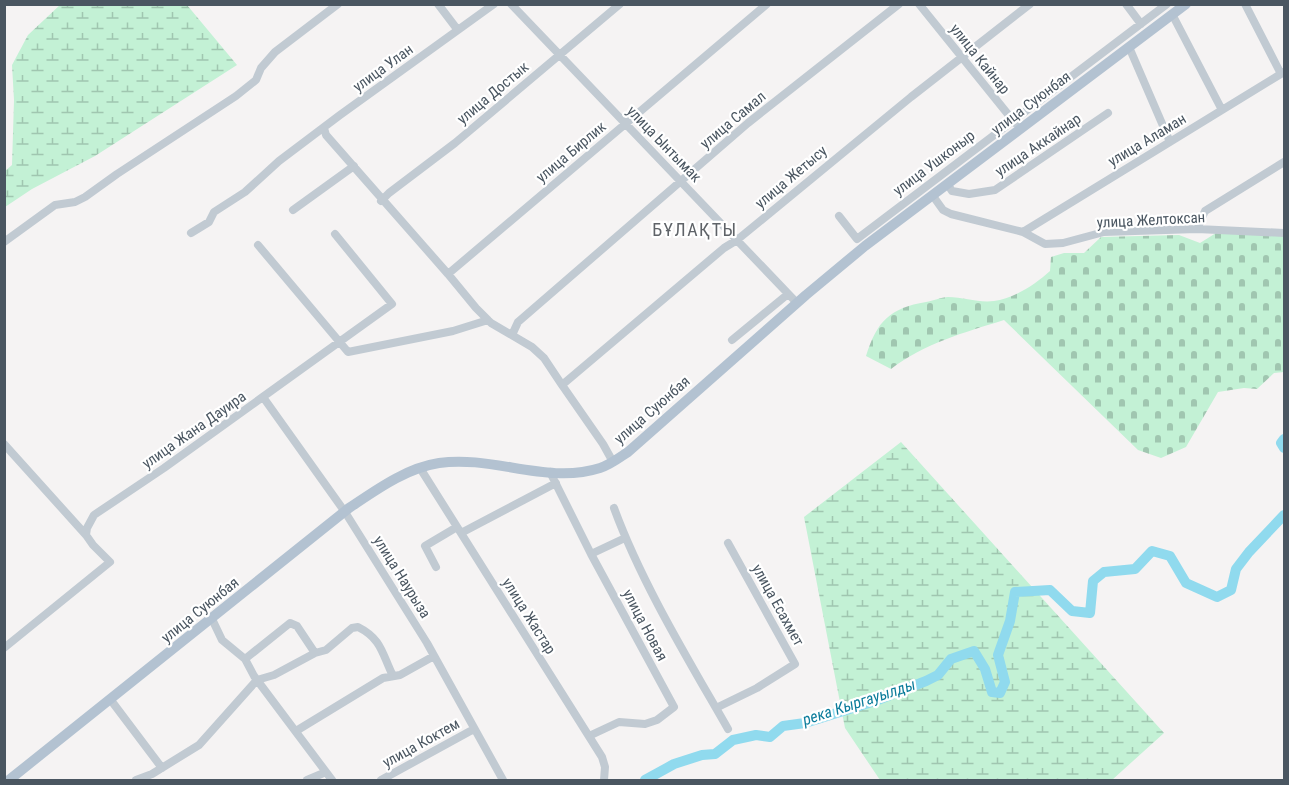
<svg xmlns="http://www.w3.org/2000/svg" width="1289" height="785" font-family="'Roboto Condensed',sans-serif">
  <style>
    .wetland { fill: url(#wetland-marsh) }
    .cemetery { fill: url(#cemetery-stones) }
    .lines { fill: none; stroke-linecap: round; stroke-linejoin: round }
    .river { stroke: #90daee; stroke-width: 10 }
    .minor { stroke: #c1cad2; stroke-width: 8 }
    .major { stroke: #b3c2d1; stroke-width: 10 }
    .labels { text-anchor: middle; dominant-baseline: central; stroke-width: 4.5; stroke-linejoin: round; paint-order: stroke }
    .street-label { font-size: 15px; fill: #4a5661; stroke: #fff }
    .water-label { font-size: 16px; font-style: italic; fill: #0c7c9b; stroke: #fff }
    .quarter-label { font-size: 18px; letter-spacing: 1.5px; fill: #5f6368; stroke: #fff }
  </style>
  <defs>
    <pattern id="wetland-marsh" width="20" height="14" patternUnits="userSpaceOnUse" patternTransform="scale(1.5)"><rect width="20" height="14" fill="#c3f1d5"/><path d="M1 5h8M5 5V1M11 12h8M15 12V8" fill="none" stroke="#a0c6b0"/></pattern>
    <pattern id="cemetery-stones" width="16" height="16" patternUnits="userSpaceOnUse" patternTransform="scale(1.5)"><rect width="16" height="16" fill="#c3f1d5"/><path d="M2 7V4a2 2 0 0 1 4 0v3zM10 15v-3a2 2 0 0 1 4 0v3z" fill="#a0c6b0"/></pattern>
  </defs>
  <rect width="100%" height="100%" fill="#f5f3f3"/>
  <path class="wetland" d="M61,4L187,5L237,65L95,156L32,189L5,207V171L12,165L14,100L12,65L28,35Z
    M901,442L1164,733L1112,780H880L845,728L804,517Z"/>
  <path class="cemetery" d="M1216,233L1284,235V372L1274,373L1257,389L1244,388L1218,392L1186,447L1161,458L1138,450L1004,320C963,333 925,343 891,369L866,356C877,321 890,308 926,302C933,301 941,297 948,297C964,297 978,303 994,301C1013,299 1036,284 1050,271L1051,257L1064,253H1084L1101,237L1179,235L1200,243Z"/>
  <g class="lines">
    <path class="river" d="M1284,439L1281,443L1284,448
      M645,780L674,764L702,755L715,754L733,740L756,735L770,737L783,726L805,723L875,701L926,681L938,675L951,659L974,651L985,669L992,692L1000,693L1005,682L998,655L1010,621L1015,592L1050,590L1072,611L1090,613L1093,581L1104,572L1135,569L1152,551L1170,556L1186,583L1217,597L1231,590L1236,569L1249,552L1284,515"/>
    <path class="minor" d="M438,4L457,29
      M511,4L797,303
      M919,4L1015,123
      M1126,4L1141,24
      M1245,4L1281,74
      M1172,14L1222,110
      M1129,47L1170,142
      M324,128L326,135L448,274L476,308L491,323L532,347L544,358L562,385
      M948,185L952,191L969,194L995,190L1108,113
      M933,196L943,210L951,214L1023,232L1045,244L1063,243L1104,232L1197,229L1284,233
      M381,201L389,193L455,143L620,4
      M293,210L354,166
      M839,216L857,239L1167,4
      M1197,229L1205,211L1284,162
      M1023,232L1284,72
      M191,233L209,222L214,212L245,192L279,161L340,115L494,4
      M4,242L55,205L75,202L85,197L117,174L236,96L256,80L261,68L275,52L338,4
      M258,245L348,352L453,331L488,320
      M448,274L767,4
      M512,335L518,322L748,123L899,4
      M732,340L788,294
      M263,397L345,512L427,643L503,780
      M4,444L86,535
      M613,462L603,444L562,385L724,248L737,240L911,97L1030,4
      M420,468L602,757L605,767L604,780
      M550,472L591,554L674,707L657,720L645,724L619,722L589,736
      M614,508C642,584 688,659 728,729
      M461,533L556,483
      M591,554L625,538
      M436,567L425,546L457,527
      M212,619L222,640L245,659L254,676L332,780
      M4,648L110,562L93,545L86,535L87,528L94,515L164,468L392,304L335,234
      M245,659L290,623L297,626L315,653
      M110,699L162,768
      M716,708L757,688L795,664L728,543
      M296,731L383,678L400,675L434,656
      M136,780L152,774L199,745L257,680L274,675L315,653L326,650L352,628L358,627C382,639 382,654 393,676
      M307,780L326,772
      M381,780L474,729"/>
    <path class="major" d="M9,780L349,508C376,490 406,468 439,463C493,455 547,485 600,468C610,465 619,458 628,452L806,295L865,246L1186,4"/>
  </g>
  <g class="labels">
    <g class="street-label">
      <text transform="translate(980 59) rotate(51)">улица Кайнар</text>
      <text transform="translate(383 68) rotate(-36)">улица Улан</text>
      <text transform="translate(493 93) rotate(-40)">улица Достык</text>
      <text transform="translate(1031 103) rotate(-37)">улица Суюнбая</text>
      <text transform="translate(733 120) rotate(-40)">улица Самал</text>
      <text transform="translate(1147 140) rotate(-31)">улица Аламан</text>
      <text transform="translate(664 144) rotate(46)">улица Ынтымак</text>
      <text transform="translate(1038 145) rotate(-34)">улица Аккайнар</text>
      <text transform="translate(571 152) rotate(-40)">улица Бирлик</text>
      <text transform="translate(934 163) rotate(-37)">улица Ушконыр</text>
      <text transform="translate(791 177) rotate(-40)">улица Жетысу</text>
      <text transform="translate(1151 220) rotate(-3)">улица Желтоксан</text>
      <text transform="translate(652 410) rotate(-41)">улица Суюнбая</text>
      <text transform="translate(194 430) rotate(-35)">улица Жана Дауира</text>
      <text transform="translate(402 577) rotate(58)">улица Наурыза</text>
      <text transform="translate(778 605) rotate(61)">улица Есахмет</text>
      <text transform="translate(200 610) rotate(-39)">улица Суюнбая</text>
      <text transform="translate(529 616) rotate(58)">улица Жастар</text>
      <text transform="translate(645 625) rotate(62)">улица Новая</text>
      <text transform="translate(421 743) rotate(-29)">улица Коктем</text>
    </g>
    <g class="water-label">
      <text transform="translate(859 702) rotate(-18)">река Кыргауылды</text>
    </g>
    <g class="quarter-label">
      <text x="695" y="229">БҰЛАҚТЫ</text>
    </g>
  </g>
  <rect width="1289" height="785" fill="none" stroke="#4a5661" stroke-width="12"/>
</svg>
